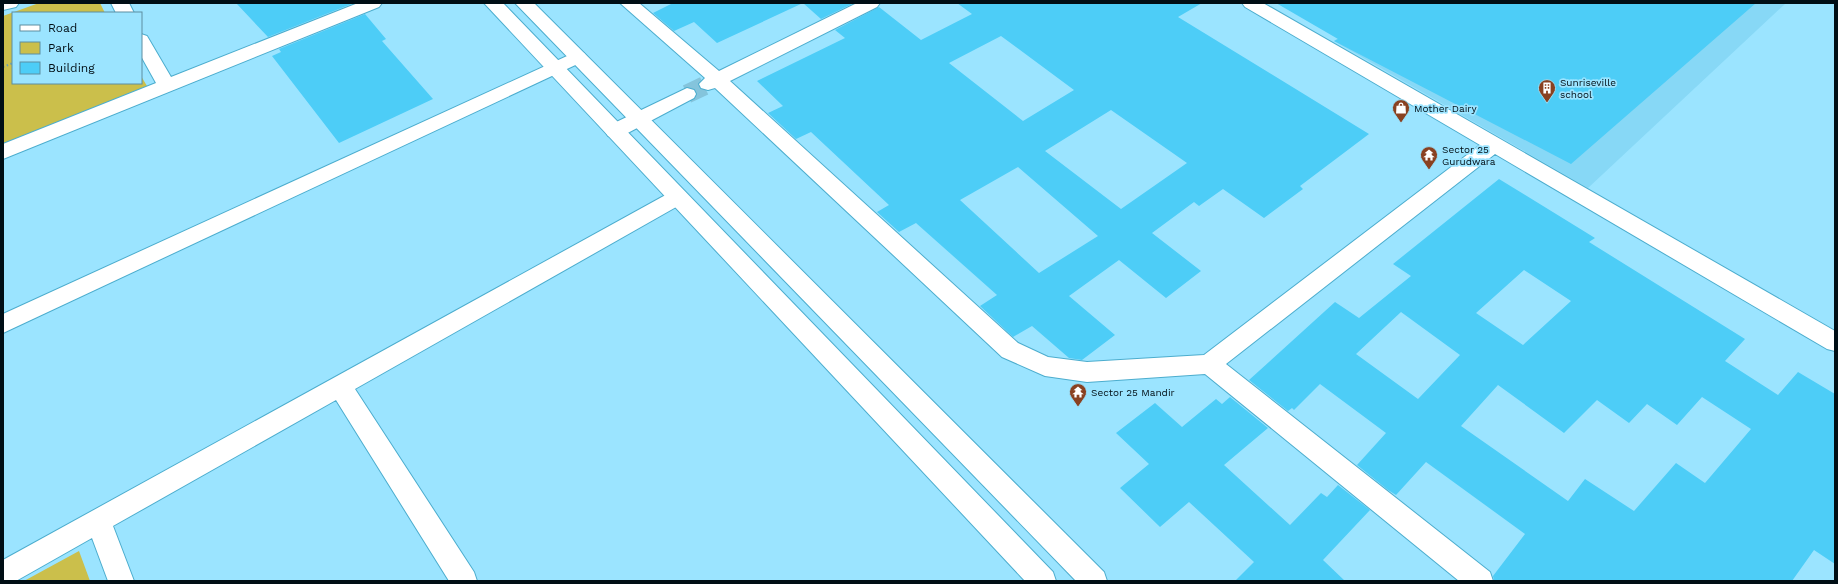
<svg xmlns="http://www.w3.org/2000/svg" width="1838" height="584" font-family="'Work Sans',sans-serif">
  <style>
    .built { fill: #87d8f6 }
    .green { fill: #cbbf4b }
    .building { fill: #4dcdf7; fill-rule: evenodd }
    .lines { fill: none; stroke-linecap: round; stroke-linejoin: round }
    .minor-tunnel { stroke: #84c4dc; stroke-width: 19; stroke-dasharray: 19 10; stroke-linecap: butt }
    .minor-casing { stroke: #4cadce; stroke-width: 2 }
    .tertiary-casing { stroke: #4cadce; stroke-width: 2 }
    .path { stroke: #679db1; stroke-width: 2; stroke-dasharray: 1.5 2.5; stroke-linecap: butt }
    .minor { fill: #fff; fill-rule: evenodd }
    .tertiary { fill: #fff; fill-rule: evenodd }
    .labels { text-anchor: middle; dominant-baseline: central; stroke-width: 3.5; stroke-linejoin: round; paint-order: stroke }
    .poi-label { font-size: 10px; fill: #000e15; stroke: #9be4ff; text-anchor: start }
  </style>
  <rect width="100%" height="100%" fill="#9be4ff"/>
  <path class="built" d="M1390,3H1786L1588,188L1334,41Z"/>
  <path class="green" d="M39,3H100L105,13H13V83H141V76L147,86L3,144V16Z
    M79,551L90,581H24Z"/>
  <path class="building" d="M236,3H354L268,37Z
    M673,3H854L821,19L803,3L717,43L694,22L674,31L653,13Z
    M957,3H1202L1178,17L1369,134L1300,186L1303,189L1264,218L1223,189L1199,206L1194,202L1152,233L1201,271L1166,298L1119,260L1069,296L1115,335L1082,360L1069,358L1032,326L1013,337L980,306L997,295L916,223L899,232L877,212L889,205L811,132L796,139L768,113L783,106L757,81L845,38L835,30L879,7L921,40L972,14ZM1001,36L1074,90L1023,121L949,63ZM1111,110L1187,163L1121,209L1045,151ZM1018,167L1098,236L1039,273L960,200Z
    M1276,3H1756L1571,164L1334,41L1338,39Z
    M365,14L386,39L382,41L433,99L339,143L272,56L281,52L279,49Z
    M1499,179L1595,238L1589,242L1745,339L1725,361L1778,395L1798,372L1835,394V564L1814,550L1792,581H1494L1493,576L1525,534L1426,462L1396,495L1388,490L1357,465L1386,433L1320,384L1294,410L1292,408L1288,411L1249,380L1335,302L1359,318L1411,276L1393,264ZM1524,270L1571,301L1523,345L1476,313ZM1401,312L1460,355L1418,399L1356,354ZM1498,385L1564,433L1597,400L1629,423L1647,404L1677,425L1702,397L1751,429L1705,483L1676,463L1634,511L1585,479L1568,501L1461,426Z
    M1230,397L1268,428L1224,465L1290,525L1321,493L1327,497L1338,485L1370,510L1323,560L1345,581H1235L1254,562L1189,502L1160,527L1120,488L1149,464L1116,433L1155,403L1182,427L1216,399L1222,404Z"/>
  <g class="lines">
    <path class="minor-tunnel" d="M687,94L708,84"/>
    <g class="minor-casing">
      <path id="minor" d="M3,3H19L16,7L3,10Z
        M111,3H129L134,13H116Z
        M358,3H382L379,7L3,159V144L156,83L141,56V34L147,36L171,77Z
        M620,3H639L719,71L857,3H880L877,7L730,81L1018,343L1048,357L1087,362L1204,355L1480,145L1245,7L1242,3H1263L1835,331V351L1827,349L1495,154L1226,364L1490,572L1493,581H1459L1205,374L1087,382L1045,376L1002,357L715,88L708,90L701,88L699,84L705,78Z
        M578,51L584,53L587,57L584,61L3,333V314Z
        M687,88L694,90L696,94L694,98L622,136L615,138L608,136L605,131L608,126Z
        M678,190L685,192L688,197L685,202L355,389L474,572L477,581H449L336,400L113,526L134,581H108L92,538L16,581H3V560L671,192Z"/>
    </g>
    <g class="tertiary-casing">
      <path id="tertiary" d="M484,3H503L1053,572L1056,581H1025Z
        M515,3H534L1104,572L1107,581H1076Z"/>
    </g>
    <path class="path" d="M3,67L13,63"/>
    <use href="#minor" class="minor"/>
    <use href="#tertiary" class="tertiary"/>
  </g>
  <defs>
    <g id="building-pin" transform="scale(0.9)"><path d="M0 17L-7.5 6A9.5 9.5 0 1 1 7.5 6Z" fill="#894121" stroke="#9be4ff"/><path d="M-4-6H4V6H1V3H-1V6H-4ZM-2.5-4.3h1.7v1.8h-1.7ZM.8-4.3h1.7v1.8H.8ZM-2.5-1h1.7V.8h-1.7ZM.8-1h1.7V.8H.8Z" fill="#fff"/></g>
    <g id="shop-pin" transform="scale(0.9)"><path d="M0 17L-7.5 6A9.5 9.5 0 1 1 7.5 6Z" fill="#894121" stroke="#9be4ff"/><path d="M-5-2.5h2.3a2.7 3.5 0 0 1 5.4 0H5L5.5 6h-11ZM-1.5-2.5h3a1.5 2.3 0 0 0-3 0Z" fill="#fff"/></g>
    <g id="temple-pin" transform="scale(0.9)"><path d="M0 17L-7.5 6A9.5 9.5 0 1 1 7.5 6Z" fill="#894121" stroke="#9be4ff"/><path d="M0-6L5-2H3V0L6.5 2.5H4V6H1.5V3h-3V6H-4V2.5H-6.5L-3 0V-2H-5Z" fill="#fff"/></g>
  </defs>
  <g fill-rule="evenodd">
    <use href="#building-pin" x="1547" y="88"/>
    <use href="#shop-pin" x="1401" y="108"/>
    <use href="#temple-pin" x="1429" y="155"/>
    <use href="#temple-pin" x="1078" y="392"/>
  </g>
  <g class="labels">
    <g class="poi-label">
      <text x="1560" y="82">Sunriseville<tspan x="1560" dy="12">school</tspan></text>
      <text x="1414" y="108">Mother Dairy</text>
      <text x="1442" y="149">Sector 25<tspan x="1442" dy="12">Gurudwara</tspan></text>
      <text x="1091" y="392">Sector 25 Mandir</text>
    </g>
  </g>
  <rect width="1838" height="584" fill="none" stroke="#000e15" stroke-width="8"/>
  <rect x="12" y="12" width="130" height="72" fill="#9be4ff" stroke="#5d8ea1"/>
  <rect x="20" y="25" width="20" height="6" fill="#ffffff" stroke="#5d8ea1"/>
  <text x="48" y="32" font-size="12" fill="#000e15">Road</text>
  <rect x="20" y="42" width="20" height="12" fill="#cbbf4b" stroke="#5d8ea1"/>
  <text x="48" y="52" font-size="12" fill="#000e15">Park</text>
  <rect x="20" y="62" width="20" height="12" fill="#4dcdf7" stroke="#5d8ea1"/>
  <text x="48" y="72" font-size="12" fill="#000e15">Building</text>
</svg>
